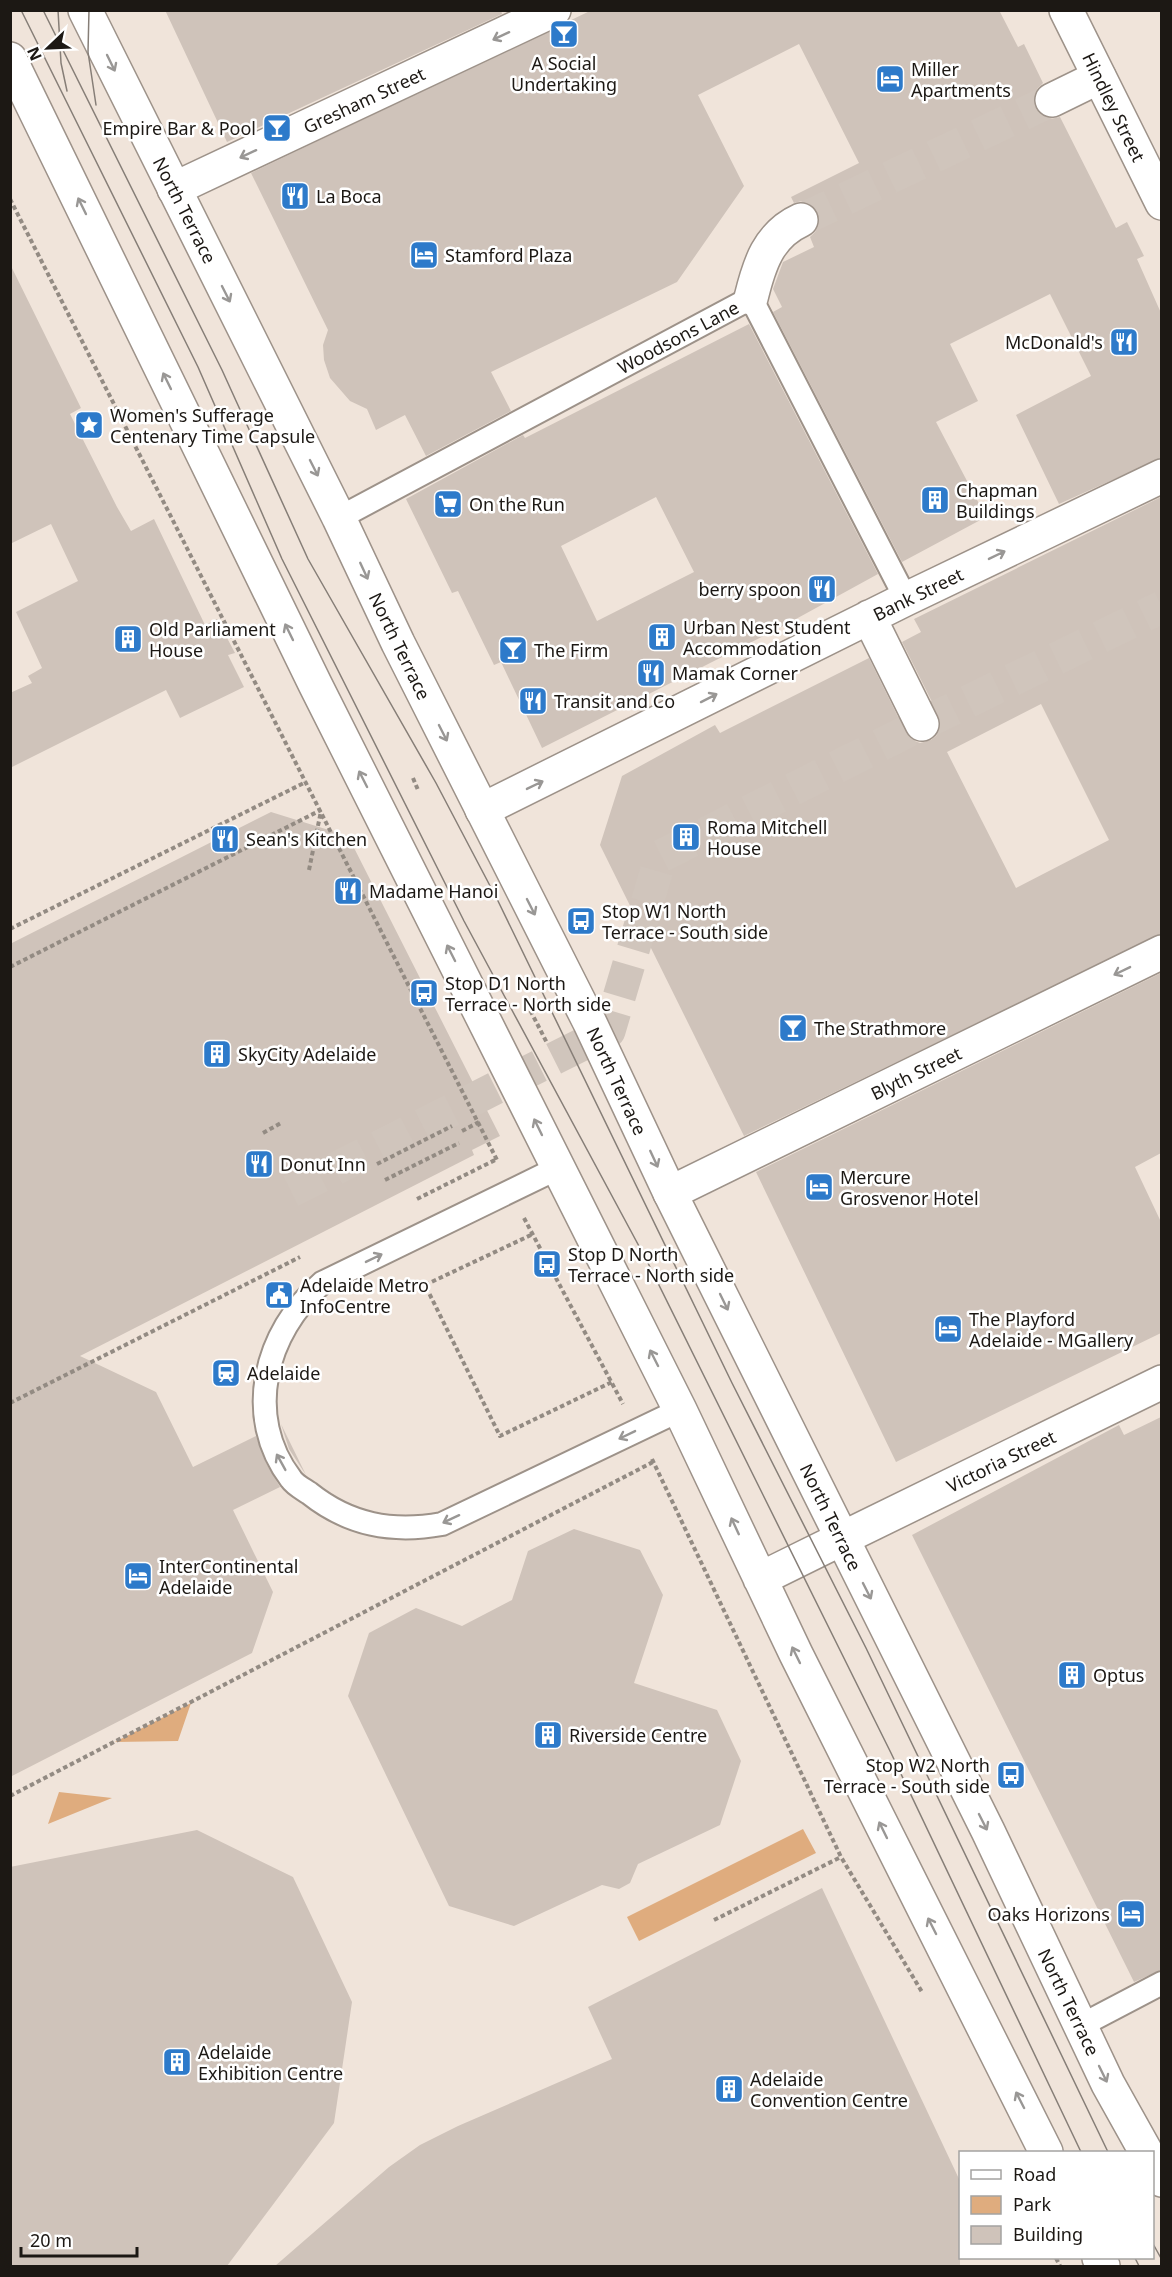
<svg xmlns="http://www.w3.org/2000/svg" width="1172" height="2277" font-family="'Noto Sans',sans-serif">
  <style>
    .green { fill: #dfac7e }
    .building { fill: #cfc3ba; fill-rule: evenodd }
    .lines { fill: none; stroke-linecap: round; stroke-linejoin: round }
    .street-tunnel { stroke: #d0c5bc; stroke-width: 33; stroke-dasharray: 33 16; stroke-linecap: butt }
    .lane-casing { stroke: #9d9289; stroke-width: 26 }
    .street-casing { stroke: #9d9289; stroke-width: 36 }
    .secondary-casing { stroke: #9d9289; stroke-width: 36 }
    .path { stroke: #938b83; stroke-width: 4; stroke-dasharray: 4.5 3; stroke-linecap: butt }
    .lane { stroke: #fff; stroke-width: 22 }
    .street { stroke: #fff; stroke-width: 33 }
    .secondary { stroke: #fff; stroke-width: 33 }
    .tram { stroke: #867e77; stroke-width: 1.5 }
    .oneway { stroke: #999795 }
    .labels { text-anchor: middle; dominant-baseline: central; stroke-width: 5; stroke-linejoin: round; paint-order: stroke }
    .poi-label { font-size: 18px; fill: #1c1814; stroke: #fff; text-anchor: start }
    .street-label { font-size: 18px; fill: #1c1814; stroke: #fff }
  </style>
  <rect width="100%" height="100%" fill="#f0e4da"/>
  <path class="green" d="M191,1703L178,1741L115,1742Z
    M59,1792L112,1798L48,1824Z
    M803,1829L816,1853L639,1941L627,1917Z"/>
  <path class="building" d="M165,10H501L502,14L227,142Z
    M592,10H999L1018,47L1024,44L1043,83L1037,89L1033,98L1035,109L1041,115L1050,119L1060,117L1116,228L1127,222L1144,256L1137,259L1161,313V458L1059,504L1016,415L1091,376L1050,294L950,344L978,401L936,422L986,517L902,562L773,312L782,307L773,289L783,262L814,247L810,237L817,230L820,221L818,211L811,204L802,201L794,203L791,197L859,163L799,44L698,95L744,186L677,282L491,372L511,411L426,456L405,415L376,430L367,409L350,401L330,378L324,360L323,345L328,330L251,173Z
    M10,264L81,408L70,414L117,507L131,531L154,519L205,625L217,619L235,653L228,655L244,687L180,718L166,690L10,768V693L32,683L28,676L42,668L16,612L78,581L51,524L10,544Z
    M749,324L878,574L785,625L542,748L501,662L494,665L458,591L452,593L406,499L523,435L525,438ZM656,497L694,572L597,621L561,546Z
    M1161,497V934L744,1136L600,845L622,776L715,725L720,733L869,658L906,733L912,740L920,743L931,740L937,735L941,726L939,716L902,642L921,632L914,619ZM1041,704L1109,840L1016,888L947,752Z
    M271,812L348,836L500,1136L472,1150L474,1155L80,1356L156,1392L193,1467L256,1436L265,1461L280,1487L233,1510L273,1592L252,1653L10,1777V944Z
    M1161,973V1153L1135,1167L1161,1222V1333L896,1462L756,1172Z
    M1161,1417V1970L1134,1982L912,1535L1119,1425L1124,1435Z
    M281,1424L306,1475L289,1449Z
    M574,1529L640,1550L663,1595L634,1683L717,1710L741,1761L720,1825L638,1864L630,1883L619,1889L602,1885L514,1926L449,1906L348,1696L369,1633L416,1608L462,1626L512,1600L528,1551Z
    M197,1830L293,1877L352,2002L334,2123L227,2266H10V1867Z
    M822,1888L960,2181V2266H275L389,2167L420,2145L458,2126L612,2059L588,2007Z"/>
  <g class="lines">
    <path class="street-tunnel" d="M801,220L1052,100
      M291,1191L609,1031L661,856L922,724L1162,607"/>
    <g class="lane-casing">
      <path id="lane" d="M339,518L751,298L906,599
        M558,1168L322,1283C265,1332 243,1416 291,1479C295,1485 303,1489 309,1493C349,1525 392,1533 442,1524L680,1410
        M1080,2026L1162,1983"/>
    </g>
    <g class="street-casing">
      <path id="street" d="M1052,100L1099,77
        M174,189L554,10
        M751,298C759,265 768,235 801,220
        M869,617L922,724
        M482,810L906,599L1162,476
        M670,1193L1162,952
        M841,1539L1162,1382"/>
    </g>
    <g class="secondary-casing">
      <path id="secondary" d="M85,10L339,518L398,643L590,1023L670,1193L988,1831L1108,2084L1146,2152
        M1066,10L1162,203
        M10,59L315,684L680,1410L796,1654L1046,2152
        M760,1579L841,1539
        M1152,2165L1162,2180
        M1099,2258L1103,2266"/>
    </g>
    <path class="path" d="M10,199L498,1162
      M413,778L418,790
      M309,870L321,811
      M10,929L306,782
      M10,967L321,810
      M527,1004L547,1043
      M462,1131L479,1122
      M263,1133L281,1123
      M377,1164L452,1126
      M385,1180L459,1143
      M417,1199L497,1159
      M524,1218L623,1404
      M531,1235L425,1285L500,1436L612,1382
      M10,1403L300,1257
      M652,1459L841,1857L922,1992
      M10,1796L653,1462
      M714,1920L841,1857
      M1056,2258L1060,2266"/>
    <use href="#lane" class="lane"/>
    <use href="#street" class="street"/>
    <use href="#secondary" class="secondary"/>
    <path class="tram" d="M21,10L198,367L282,559L464,921L647,1261L891,1753L1081,2152
      M43,10L222,370L308,559L436,783L498,901L732,1383L866,1648L1108,2152
      M58,10L61,63L67,91
      M89,10L88,52L96,105
      M1152,2242L1162,2260
      M1135,2258L1139,2266"/>
  </g>
  <defs><path id="oneway-shaft" d="M-6 0H5M1.5-3L5.5 0L1.5 3" fill="none" stroke-width="1.6" stroke-linecap="round" stroke-linejoin="round" transform="scale(1.5)"/></defs>
  <g class="oneway">
    <use href="#oneway-shaft" transform="translate(501 36) rotate(155)"/>
    <use href="#oneway-shaft" transform="translate(111 63) rotate(64)"/>
    <use href="#oneway-shaft" transform="translate(248 154) rotate(155)"/>
    <use href="#oneway-shaft" transform="translate(82 206) rotate(-116)"/>
    <use href="#oneway-shaft" transform="translate(226 294) rotate(63)"/>
    <use href="#oneway-shaft" transform="translate(167 381) rotate(-116)"/>
    <use href="#oneway-shaft" transform="translate(314 468) rotate(63)"/>
    <use href="#oneway-shaft" transform="translate(997 555) rotate(-26)"/>
    <use href="#oneway-shaft" transform="translate(364 571) rotate(65)"/>
    <use href="#oneway-shaft" transform="translate(289 632) rotate(-116)"/>
    <use href="#oneway-shaft" transform="translate(709 698) rotate(-27)"/>
    <use href="#oneway-shaft" transform="translate(443 733) rotate(63)"/>
    <use href="#oneway-shaft" transform="translate(363 779) rotate(-117)"/>
    <use href="#oneway-shaft" transform="translate(535 785) rotate(-26)"/>
    <use href="#oneway-shaft" transform="translate(531 907) rotate(63)"/>
    <use href="#oneway-shaft" transform="translate(451 953) rotate(-117)"/>
    <use href="#oneway-shaft" transform="translate(1122 971) rotate(154)"/>
    <use href="#oneway-shaft" transform="translate(538 1127) rotate(-116)"/>
    <use href="#oneway-shaft" transform="translate(654 1159) rotate(65)"/>
    <use href="#oneway-shaft" transform="translate(374 1258) rotate(-26)"/>
    <use href="#oneway-shaft" transform="translate(724 1302) rotate(64)"/>
    <use href="#oneway-shaft" transform="translate(654 1358) rotate(-117)"/>
    <use href="#oneway-shaft" transform="translate(627 1435) rotate(154)"/>
    <use href="#oneway-shaft" transform="translate(281 1462) rotate(-119)"/>
    <use href="#oneway-shaft" transform="translate(451 1519) rotate(155)"/>
    <use href="#oneway-shaft" transform="translate(735 1526) rotate(-115)"/>
    <use href="#oneway-shaft" transform="translate(867 1591) rotate(63)"/>
    <use href="#oneway-shaft" transform="translate(796 1655) rotate(-116)"/>
    <use href="#oneway-shaft" transform="translate(983 1822) rotate(63)"/>
    <use href="#oneway-shaft" transform="translate(883 1830) rotate(-116)"/>
    <use href="#oneway-shaft" transform="translate(932 1926) rotate(-117)"/>
    <use href="#oneway-shaft" transform="translate(1103 2074) rotate(64)"/>
    <use href="#oneway-shaft" transform="translate(1020 2100) rotate(-117)"/>
  </g>
  <defs>
    <g id="bar-square" transform="scale(1.5)"><rect x="-9" y="-9" width="18" height="18" rx="4" fill="#2d7aca" stroke="#fff"/><path d="M-6-5H6L.8 .8V4.5H3.5V6h-7V4.5H-.8V.8Z" fill="#fff"/></g>
    <g id="hotel-square" transform="scale(1.5)"><rect x="-9" y="-9" width="18" height="18" rx="4" fill="#2d7aca" stroke="#fff"/><path d="M-6-4.5h1.5V1H6V5H4.5V3h-9V5H-6ZM-4 0a1.8 1.8 0 1 1 3.6 0ZM.5 0V-2.5h3Q6-2.5 6 0Z" fill="#fff"/></g>
    <g id="restaurant-square" transform="scale(1.5)"><rect x="-9" y="-9" width="18" height="18" rx="4" fill="#2d7aca" stroke="#fff"/><path d="M-5-6h1v4h1v-4h1v4h1v-4h1v5L-1.5 .5V6h-2V.5L-5-1ZM5-6V6H3V1.5H1.5Q1.5-4 5-6Z" fill="#fff"/></g>
    <g id="sight-square" transform="scale(1.5)"><rect x="-9" y="-9" width="18" height="18" rx="4" fill="#2d7aca" stroke="#fff"/><path d="M0-6L1.8-2.2L6-1.7L2.9 1.2L3.7 5.4L0 3.3L-3.7 5.4L-2.9 1.2L-6-1.7L-1.8-2.2Z" fill="#fff"/></g>
    <g id="building-square" transform="scale(1.5)"><rect x="-9" y="-9" width="18" height="18" rx="4" fill="#2d7aca" stroke="#fff"/><path d="M-4-6H4V6H1V3H-1V6H-4ZM-2.5-4.3h1.7v1.8h-1.7ZM.8-4.3h1.7v1.8H.8ZM-2.5-1h1.7V.8h-1.7ZM.8-1h1.7V.8H.8Z" fill="#fff"/></g>
    <g id="supermarket-square" transform="scale(1.5)"><rect x="-9" y="-9" width="18" height="18" rx="4" fill="#2d7aca" stroke="#fff"/><path d="M-6-5.5h2.5l.6 2H6L4.5 2H-2.5L-4.4-4H-6ZM-1.5 3.2a1.3 1.3 0 1 0 .1 0ZM3 3.2a1.3 1.3 0 1 0 .1 0Z" fill="#fff"/></g>
    <g id="bus-square" transform="scale(1.5)"><rect x="-9" y="-9" width="18" height="18" rx="4" fill="#2d7aca" stroke="#fff"/><path d="M-5-6H5V4H4V6H2V4H-2V6H-4V4H-5ZM-3.5-4V0h7V-4ZM-3.5 1.2v1.5H-2V1.2ZM2 1.2v1.5H3.5V1.2Z" fill="#fff"/></g>
    <g id="civic-square" transform="scale(1.5)"><rect x="-9" y="-9" width="18" height="18" rx="4" fill="#2d7aca" stroke="#fff"/><path d="M-.6-6.5H3V-4.5H.6V-3L4-1V1h2V6H-6V1h2V-1L-.6-3ZM-1.2 2.5V6h2.4V2.5Z" fill="#fff"/></g>
    <g id="station-square" transform="scale(1.5)"><rect x="-9" y="-9" width="18" height="18" rx="4" fill="#2d7aca" stroke="#fff"/><path d="M-3-6H3Q5-6 5-4V2Q5 4 3 4L4.5 6H3L1.5 4h-3L-3 6H-4.5L-3 4Q-5 4-5 2V-4Q-5-6-3-6ZM-3.5-4v3h7v-3ZM-3.5 1v1.5H-2V1ZM2 1v1.5H3.5V1Z" fill="#fff"/></g>
  </defs>
  <g fill-rule="evenodd">
    <use href="#bar-square" x="564" y="34"/>
    <use href="#hotel-square" x="890" y="79"/>
    <use href="#bar-square" x="277" y="128"/>
    <use href="#restaurant-square" x="295" y="196"/>
    <use href="#hotel-square" x="424" y="255"/>
    <use href="#restaurant-square" x="1124" y="342"/>
    <use href="#sight-square" x="89" y="425"/>
    <use href="#building-square" x="935" y="500"/>
    <use href="#supermarket-square" x="448" y="504"/>
    <use href="#restaurant-square" x="822" y="589"/>
    <use href="#building-square" x="662" y="637"/>
    <use href="#building-square" x="128" y="639"/>
    <use href="#bar-square" x="513" y="650"/>
    <use href="#restaurant-square" x="651" y="673"/>
    <use href="#restaurant-square" x="533" y="701"/>
    <use href="#building-square" x="686" y="837"/>
    <use href="#restaurant-square" x="225" y="839"/>
    <use href="#restaurant-square" x="348" y="891"/>
    <use href="#bus-square" x="581" y="921"/>
    <use href="#bus-square" x="424" y="993"/>
    <use href="#bar-square" x="793" y="1028"/>
    <use href="#building-square" x="217" y="1054"/>
    <use href="#restaurant-square" x="259" y="1164"/>
    <use href="#hotel-square" x="819" y="1187"/>
    <use href="#bus-square" x="547" y="1264"/>
    <use href="#civic-square" x="279" y="1295"/>
    <use href="#hotel-square" x="948" y="1329"/>
    <use href="#station-square" x="226" y="1373"/>
    <use href="#hotel-square" x="138" y="1576"/>
    <use href="#building-square" x="1072" y="1675"/>
    <use href="#building-square" x="548" y="1735"/>
    <use href="#bus-square" x="1011" y="1775"/>
    <use href="#hotel-square" x="1131" y="1914"/>
    <use href="#building-square" x="177" y="2062"/>
    <use href="#building-square" x="729" y="2089"/>
  </g>
  <g class="labels">
    <g class="poi-label">
      <text x="564" y="63" text-anchor="middle">A Social<tspan x="564" dy="21">Undertaking</tspan></text>
      <text x="911" y="69">Miller<tspan x="911" dy="21">Apartments</tspan></text>
      <text x="256" y="128" text-anchor="end">Empire Bar &amp; Pool</text>
      <text x="316" y="196">La Boca</text>
      <text x="445" y="255">Stamford Plaza</text>
      <text x="1103" y="342" text-anchor="end">McDonald's</text>
      <text x="110" y="415">Women's Sufferage<tspan x="110" dy="21">Centenary Time Capsule</tspan></text>
      <text x="956" y="490">Chapman<tspan x="956" dy="21">Buildings</tspan></text>
      <text x="469" y="504">On the Run</text>
      <text x="801" y="589" text-anchor="end">berry spoon</text>
      <text x="683" y="627">Urban Nest Student<tspan x="683" dy="21">Accommodation</tspan></text>
      <text x="149" y="629">Old Parliament<tspan x="149" dy="21">House</tspan></text>
      <text x="534" y="650">The Firm</text>
      <text x="672" y="673">Mamak Corner</text>
      <text x="554" y="701">Transit and Co</text>
      <text x="707" y="827">Roma Mitchell<tspan x="707" dy="21">House</tspan></text>
      <text x="246" y="839">Sean's Kitchen</text>
      <text x="369" y="891">Madame Hanoi</text>
      <text x="602" y="911">Stop W1 North<tspan x="602" dy="21">Terrace - South side</tspan></text>
      <text x="445" y="983">Stop D1 North<tspan x="445" dy="21">Terrace - North side</tspan></text>
      <text x="814" y="1028">The Strathmore</text>
      <text x="238" y="1054">SkyCity Adelaide</text>
      <text x="280" y="1164">Donut Inn</text>
      <text x="840" y="1177">Mercure<tspan x="840" dy="21">Grosvenor Hotel</tspan></text>
      <text x="568" y="1254">Stop D North<tspan x="568" dy="21">Terrace - North side</tspan></text>
      <text x="300" y="1285">Adelaide Metro<tspan x="300" dy="21">InfoCentre</tspan></text>
      <text x="969" y="1319">The Playford<tspan x="969" dy="21">Adelaide - MGallery</tspan></text>
      <text x="247" y="1373">Adelaide</text>
      <text x="159" y="1566">InterContinental<tspan x="159" dy="21">Adelaide</tspan></text>
      <text x="1093" y="1675">Optus</text>
      <text x="569" y="1735">Riverside Centre</text>
      <text x="990" y="1765" text-anchor="end">Stop W2 North<tspan x="990" dy="21">Terrace - South side</tspan></text>
      <text x="1110" y="1914" text-anchor="end">Oaks Horizons</text>
      <text x="198" y="2052">Adelaide<tspan x="198" dy="21">Exhibition Centre</tspan></text>
      <text x="750" y="2079">Adelaide<tspan x="750" dy="21">Convention Centre</tspan></text>
    </g>
    <g class="street-label">
      <text transform="translate(364 100) rotate(-25)">Gresham Street</text>
      <text transform="translate(1114 107) rotate(64)">Hindley Street</text>
      <text transform="translate(185 210) rotate(63)">North Terrace</text>
      <text transform="translate(678 337) rotate(-28)">Woodsons Lane</text>
      <text transform="translate(918 594) rotate(-26)">Bank Street</text>
      <text transform="translate(400 646) rotate(64)">North Terrace</text>
      <text transform="translate(916 1073) rotate(-26)">Blyth Street</text>
      <text transform="translate(617 1081) rotate(65)">North Terrace</text>
      <text transform="translate(1001 1461) rotate(-26)">Victoria Street</text>
      <text transform="translate(831 1517) rotate(64)">North Terrace</text>
      <text transform="translate(1069 2002) rotate(64)">North Terrace</text>
    </g>
  </g>
  <rect width="1172" height="2277" fill="none" stroke="#1c1814" stroke-width="24"/>
  <rect x="959" y="2151" width="195" height="108" fill="#ffffff" stroke="#a4a3a1" stroke-width="1.5"/>
  <rect x="971" y="2170" width="30" height="9" fill="#ffffff" stroke="#a4a3a1" stroke-width="1.5"/>
  <text x="1013" y="2181" font-size="18" fill="#1c1814">Road</text>
  <rect x="971" y="2196" width="30" height="18" fill="#dfac7e" stroke="#a4a3a1" stroke-width="1.5"/>
  <text x="1013" y="2211" font-size="18" fill="#1c1814">Park</text>
  <rect x="971" y="2226" width="30" height="18" fill="#cfc3ba" stroke="#a4a3a1" stroke-width="1.5"/>
  <text x="1013" y="2241" font-size="18" fill="#1c1814">Building</text>
  <g transform="translate(48 48) rotate(247)" stroke="#ffffff" stroke-width="4.5" paint-order="stroke">
  <path d="M0-4.5L10 22L0 15L-10 22Z" fill="#1c1814"/>
  <text y="-9" font-size="16" font-weight="bold" text-anchor="middle" fill="#1c1814">N</text>
  </g>
  <path d="M21 2247v9h116v-9" fill="none" stroke="#1c1814" stroke-width="3"/>
  <text x="30" y="2247" font-size="18" fill="#1c1814" stroke="#ffffff" stroke-width="4.5" paint-order="stroke">20 m</text>
</svg>
